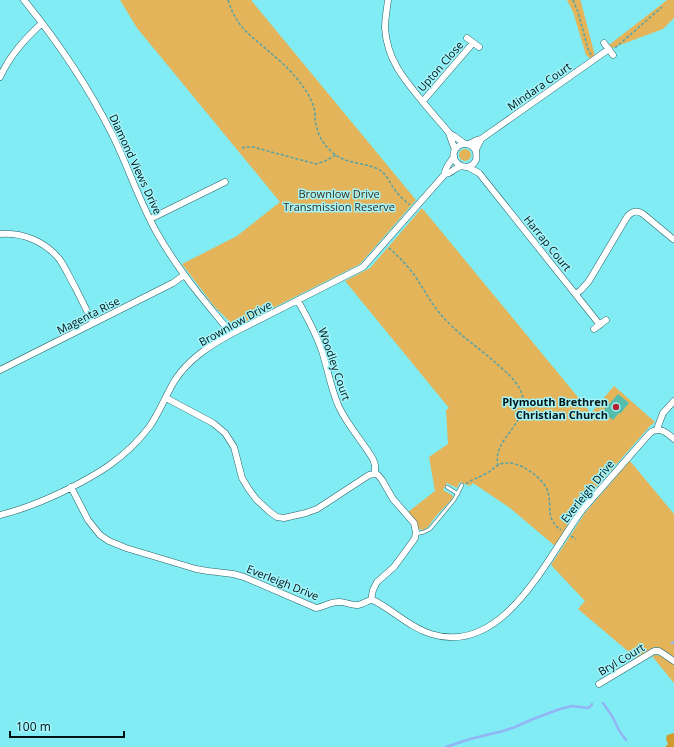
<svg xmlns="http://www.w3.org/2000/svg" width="674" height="747" font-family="'Open Sans',sans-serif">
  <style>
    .green { fill: #e3b45a }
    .forest { fill: #cf9b2e }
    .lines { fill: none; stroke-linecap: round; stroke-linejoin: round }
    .stream { stroke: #91b5f5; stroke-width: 2.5 }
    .building { fill: #56bdad }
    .service-casing { stroke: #286266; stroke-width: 4 }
    .minor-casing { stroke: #286266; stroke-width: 7 }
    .path { stroke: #55a2a8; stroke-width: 1.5; stroke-dasharray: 3 2; stroke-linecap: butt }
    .service { stroke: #fff; stroke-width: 3 }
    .minor { stroke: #fff; stroke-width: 6 }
    .poi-dot { fill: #b42232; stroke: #a4f5fb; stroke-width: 1.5 }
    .labels { text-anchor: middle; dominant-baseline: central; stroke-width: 3; stroke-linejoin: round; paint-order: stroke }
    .street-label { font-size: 11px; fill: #001416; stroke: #a4f5fb }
    .park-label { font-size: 11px; fill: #382c16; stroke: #a4f5fb }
    .poi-label { font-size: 11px; font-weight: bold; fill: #001416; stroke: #a4f5fb; text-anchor: end }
  </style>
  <rect width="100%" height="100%" fill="#81ecf3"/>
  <path class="green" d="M120,0H251L416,200L360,264L241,324L238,326L233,325L214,306L182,264L237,236L280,202L137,28Z
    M567,0H580L581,2L595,56L591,59L586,55L573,12Z
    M667,0H674V18L663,29L612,48L609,45Z
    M459 155a6 6 0 1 1 12 0a6 6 0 1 1-12 0Z
    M422,208L591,413L614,386L655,422L650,426L585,500L572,517L555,546L510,508L473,483L470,486L460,482L457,488L447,483L443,490L452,495L453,497L452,499L436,516L428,527L423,530L419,529L416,521L408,512L435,491L429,457L448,444L446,410L449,408L345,281L370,268Z
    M630,461L674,514V657L660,648L655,647L636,658L578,609L585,601L551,565L585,513Z
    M656,655L661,656L674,665V683L652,656Z"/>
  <path class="forest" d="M674,733V747H665L668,744L666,739L667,735Z"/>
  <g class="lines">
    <path class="stream" d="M672,643L674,642
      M603,703L612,716L620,732L626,740
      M446,747L470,739L503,731L515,727L533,719L560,709L572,706L587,708L590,707L592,704"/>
  </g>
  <path class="building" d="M618,394L629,403L620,414L619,413L613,420L602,412Z"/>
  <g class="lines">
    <g class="service-casing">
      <path id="service" d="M447,487L458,494
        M416,534L424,532L430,529L454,500L462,485"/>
    </g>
    <g class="minor-casing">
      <path id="minor" d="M24,0C58,42 88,86 112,134C128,166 139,201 157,233C169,254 183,274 198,293C207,304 216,315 225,326L231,334
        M388,0C387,9 385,19 385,28C387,59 403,78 422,101C431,112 441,123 450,134L454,136L465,144
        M467,38L479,47
        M604,43L613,55
        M0,77C10,55 25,39 42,23
        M423,101L473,43
        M450,134V136L455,150
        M469,144L477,140L481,139L609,49
        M476,151C466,134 445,151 457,163C463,169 472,168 476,160C477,157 476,155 476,151C476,147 480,143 481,139
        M468,167L479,173L600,325
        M445,174C444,168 451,162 454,156
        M150,219L225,182
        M0,234C23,232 46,242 60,260C66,269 70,278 75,287C81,299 87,311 93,323
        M576,294L581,290L589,281L627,217C632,211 637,210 643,214L673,239
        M298,301C307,317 316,333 322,351C328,370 331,389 339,407C348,426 363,442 373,459L375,465V474
        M594,329L606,320
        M0,370L173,283L184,275
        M166,398L213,423L225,433L234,447L242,478L248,488L256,499L270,512L277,517L284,518L306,513L317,509L369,475L375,474L378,475L382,480L393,499L414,523L416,532L415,538L413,541L394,567L377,582L373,590L371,600
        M657,429L663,413L674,401
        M71,487L88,520L100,535L109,541L126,548L196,569L208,571L233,574L244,577L316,608C324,607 330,602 338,602C345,601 351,606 358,605C364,604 367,600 373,600C393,610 409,627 431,634C505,657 548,555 583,509L650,433C659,426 666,432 674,439
        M0,515C21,510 41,502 60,493C97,475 125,459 150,426C160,411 166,395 175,380C189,359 209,346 231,334L363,267L445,174C451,174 455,167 462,166
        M599,684L654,651H659L674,661"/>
    </g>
    <path class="path" d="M228,0C237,29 252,36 273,55C284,64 296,76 304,88C309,95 314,104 315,113C315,118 315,123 317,128C319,137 324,145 331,151C346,166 366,161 381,171C388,176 390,184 395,190C399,196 405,201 410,205
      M573,0L578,12L588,49L591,55
      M615,48L662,7
      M242,148L245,147H253L316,164L325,161L336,155
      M389,248C397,255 405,263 412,272C423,287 431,304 443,317C459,335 479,348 496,363C507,373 521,384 523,399C525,427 492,440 498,465
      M466,484C472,479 478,478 485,474C490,472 493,468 498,465C510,459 525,467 535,475C540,479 546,485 548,492C552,507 545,519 561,530
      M571,536L576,539"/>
    <use href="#service" class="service"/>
    <use href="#minor" class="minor"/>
  </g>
  <circle class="poi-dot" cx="616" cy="407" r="4"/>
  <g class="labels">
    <g class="street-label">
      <text transform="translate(440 66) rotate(-49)">Upton Close</text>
      <text transform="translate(539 86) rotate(-35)">Mindara Court</text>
      <text transform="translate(136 164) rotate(65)">Diamond Views Drive</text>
      <text transform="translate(548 243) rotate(51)">Harrap Court</text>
      <text transform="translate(88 315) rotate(-27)">Magenta Rise</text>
      <text transform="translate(235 323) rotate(-29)">Brownlow Drive</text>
      <text transform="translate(335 364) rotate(71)">Woodley Court</text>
      <text transform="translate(587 491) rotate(-51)">Everleigh Drive</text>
      <text transform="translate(283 582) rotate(22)">Everleigh Drive</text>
      <text transform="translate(621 659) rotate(-31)">Bryl Court</text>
    </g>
    <g class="park-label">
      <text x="339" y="193">Brownlow Drive<tspan x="339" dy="13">Transmission Reserve</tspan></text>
    </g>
    <g class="poi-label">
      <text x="608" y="401">Plymouth Brethren<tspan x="608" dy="13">Christian Church</tspan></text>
    </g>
  </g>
  <path d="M10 731v6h114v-6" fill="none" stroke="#001416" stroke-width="2"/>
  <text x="16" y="731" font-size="12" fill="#001416" stroke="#a4f5fb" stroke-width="3" paint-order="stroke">100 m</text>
</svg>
